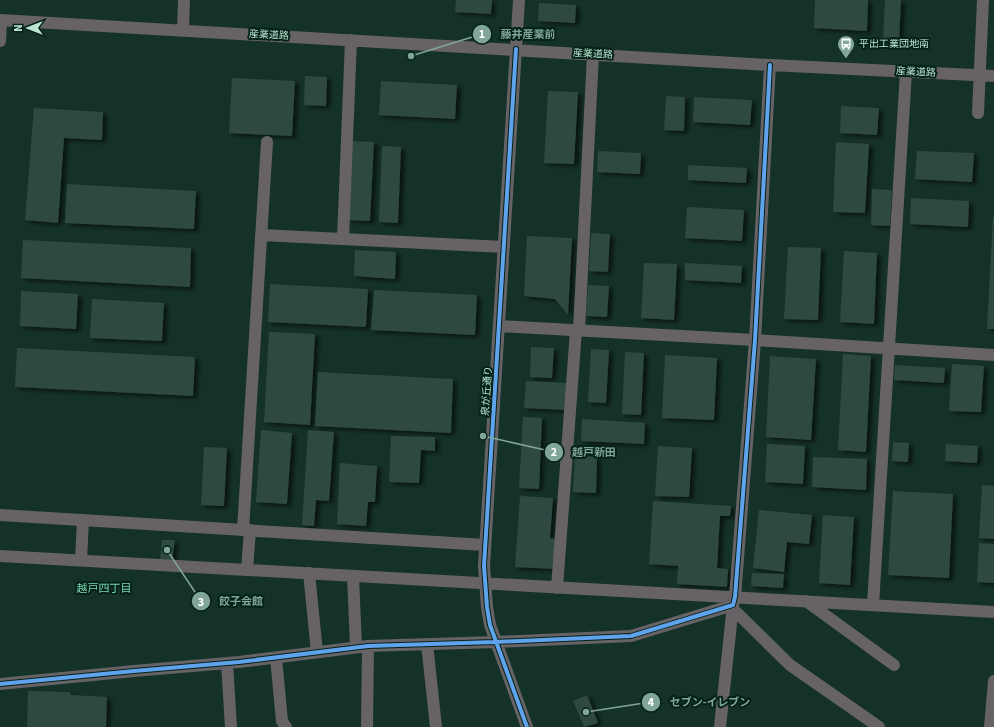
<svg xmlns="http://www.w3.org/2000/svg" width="994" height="727" font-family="'Source Sans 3','Noto Sans JP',sans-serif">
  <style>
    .building { fill: #2e4943; filter: url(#shadow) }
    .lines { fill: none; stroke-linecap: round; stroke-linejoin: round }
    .minor { stroke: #676265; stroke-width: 12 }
    .cycleway-casing { stroke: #042217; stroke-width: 6 }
    .cycleway { stroke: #60a3ed; stroke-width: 4 }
    .labels { text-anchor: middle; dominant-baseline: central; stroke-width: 4; stroke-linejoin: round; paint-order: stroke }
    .street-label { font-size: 10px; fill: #bbe5d3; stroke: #042217 }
    .poi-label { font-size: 10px; fill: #bbe5d3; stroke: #042217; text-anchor: start }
    .neighbourhood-label { font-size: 11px; fill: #7cd7b3; stroke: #042217 }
    .leader { fill: none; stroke: #81a698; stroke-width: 1.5 }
    .callout-dot { fill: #81a698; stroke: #042217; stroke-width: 1.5 }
    .mark-label { font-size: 12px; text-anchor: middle; font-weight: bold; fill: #fff }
    .callout-label { font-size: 11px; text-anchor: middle; font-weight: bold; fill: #81a698; stroke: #042217; stroke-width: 4; stroke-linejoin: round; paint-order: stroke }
  </style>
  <defs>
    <filter id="shadow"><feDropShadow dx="4" dy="2.5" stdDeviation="2" flood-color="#0009"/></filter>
  </defs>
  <rect width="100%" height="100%" fill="#153229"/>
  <path class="building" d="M456,0H492L491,14L455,12Z
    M815,0H868L867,31L814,28Z
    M885,0H901L899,43L883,42Z
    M539,3L576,5L575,23L538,21Z
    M305,76L327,77L326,106L304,105Z
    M232,78L295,81L292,136L229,133Z
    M381,81L457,85L455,119L379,115Z
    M548,91L578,92L574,164L544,163Z
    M666,96L685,97L684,131L664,130Z
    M694,97L752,100L750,125L693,122Z
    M841,106L879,108L877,135L840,133Z
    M34,108L103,112L102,140L64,138L58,223L25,220Z
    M352,141L374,142L370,221L348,220Z
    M836,142L869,144L865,213L833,212Z
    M382,146L401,147L398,223L379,222Z
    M598,151L641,153L640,174L597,172Z
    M917,151L974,153L972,182L915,179Z
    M688,165L747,168L746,183L688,180Z
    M67,184L196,191L194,229L65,223Z
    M872,189L892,190L890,226L871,225Z
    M911,198L969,201L968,227L910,224Z
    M687,207L744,210L742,241L685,238Z
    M993,217H994V329H987Z
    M591,233L610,234L608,272L589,271Z
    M527,236L572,238L568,315L555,299L524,296Z
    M23,240L191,248L190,287L21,278Z
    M788,247L821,248L818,320L784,319Z
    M355,250L396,252L395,279L354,276Z
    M844,251L877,253L874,324L840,322Z
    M644,263L677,264L674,320L641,318Z
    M685,263L742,266L741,283L685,280Z
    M270,284L368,289L366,327L268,322Z
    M588,285L609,286L607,317L586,316Z
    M374,290L477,295L475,335L371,330Z
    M21,291L78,294L76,329L20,326Z
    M92,299L164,303L162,341L90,338Z
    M269,332L315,334L310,425L264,422Z
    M531,347L554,348L552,378L530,377Z
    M17,348L195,357L193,396L15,387Z
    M591,349L609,350L606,403L588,402Z
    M625,352L644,353L641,415L622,414Z
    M843,354L871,356L866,452L838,450Z
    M665,355L717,358L714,420L662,418Z
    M770,356L816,359L811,440L766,437Z
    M952,364L984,366L981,412L949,411Z
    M895,365L945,368L944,383L894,380Z
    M318,372L453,379L451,433L315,426Z
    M526,381L567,383L566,410L524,408Z
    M523,417L542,418L539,489L519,488Z
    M582,419L645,423L644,444L581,441Z
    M261,430L292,433L287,504L256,502Z
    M308,430L334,432L329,501L316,500L314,526L302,525Z
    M391,436L435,437V451L421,450L419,483L389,482Z
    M893,442L909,443L908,462L892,461Z
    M767,444L805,446L803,484L765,482Z
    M946,444L978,446L977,463L945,461Z
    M658,446L692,448L689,497L655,496Z
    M204,447L227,448L224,506L201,505Z
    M575,456L597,457L596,493L573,492Z
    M813,457L867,459L866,490L812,487Z
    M340,463L377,466L375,502H368L366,526L337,524Z
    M982,485L994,486V539L979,538Z
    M893,491L953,494L949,578L888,575Z
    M520,496L553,498L550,538L556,539L555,569L515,567Z
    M653,501L731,506L730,516H720L717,568L728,569L727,587L677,584L678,566L649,564Z
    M759,510L812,515L809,544L787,542L784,572L753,568Z
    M823,515L854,517L850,585L819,583Z
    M162,540H175L172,561L160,560Z
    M979,543L994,544V583L977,582Z
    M752,573L784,574L783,588L751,586Z
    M28,691L70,692L71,695L107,697L106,727H27Z
    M587,695L598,723L584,727L573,701Z"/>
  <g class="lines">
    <path class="minor" d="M519,0L484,566L487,607L490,625L527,727
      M0,20L770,65L994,76
      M183,30L184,0
      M0,41L1,20
      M978,113L983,0
      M261,235L504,247
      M343,239L351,40
      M499,326L755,340L994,355
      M579,331L593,54
      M0,515L485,545
      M243,530L267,142
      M0,556L994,612
      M81,560L83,520
      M247,570L250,530
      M309,573L317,652
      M353,576L356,647
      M557,588L576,330
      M806,601L894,665
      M873,605L906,72
      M733,609L790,665L879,727
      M427,644L436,727
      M276,658L282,721L286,727
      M227,663L231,727
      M0,684L134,671L239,662L368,646L495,642L631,636L733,605L735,597L755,340L770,65
      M367,727L368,646
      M720,727L733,605
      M990,727L994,681"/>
    <g class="cycleway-casing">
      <path id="cycleway" d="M516,49L484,566L487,607L490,625L527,727
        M0,684L134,671L239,662L368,646L495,642L631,636L733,605L735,597L755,340L770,65"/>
    </g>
    <use href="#cycleway" class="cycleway"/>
  </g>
  <defs>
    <g id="bus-pin" transform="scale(0.9)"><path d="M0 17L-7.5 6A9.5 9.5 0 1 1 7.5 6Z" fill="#81a698" stroke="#042217"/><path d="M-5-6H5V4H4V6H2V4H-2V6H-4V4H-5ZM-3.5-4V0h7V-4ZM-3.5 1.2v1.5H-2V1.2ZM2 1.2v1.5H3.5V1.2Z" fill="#fff"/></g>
  </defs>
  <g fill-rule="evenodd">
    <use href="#bus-pin" x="846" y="44"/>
  </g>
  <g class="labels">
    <g class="street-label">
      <text transform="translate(269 35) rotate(3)">産業道路</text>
      <text transform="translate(593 54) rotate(3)">産業道路</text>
      <text transform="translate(916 72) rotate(3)">産業道路</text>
      <text transform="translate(487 391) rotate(-86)">泉が丘通り</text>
    </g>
    <g class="poi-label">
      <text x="859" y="44">平出工業団地南</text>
    </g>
    <g class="neighbourhood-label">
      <text x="104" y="588">越戸四丁目</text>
    </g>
  </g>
  <path class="leader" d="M411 56L482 34M483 436L554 452M167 550L201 601M586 712L651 702"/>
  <g class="callout-dot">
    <circle cx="411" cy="56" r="4"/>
    <circle cx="483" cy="436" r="4"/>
    <circle cx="167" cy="550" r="4"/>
    <circle cx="586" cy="712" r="4"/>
    <circle cx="482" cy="34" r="10"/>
    <circle cx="554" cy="452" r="10"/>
    <circle cx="201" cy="601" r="10"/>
    <circle cx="651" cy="702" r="10"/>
  </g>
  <g class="mark-label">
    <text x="482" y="38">1</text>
    <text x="554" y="456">2</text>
    <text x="201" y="606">3</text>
    <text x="651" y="706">4</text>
  </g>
  <g class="callout-label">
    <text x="528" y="38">藤井産業前</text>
    <text x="594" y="456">越戸新田</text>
    <text x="241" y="605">餃子会館</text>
    <text x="710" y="706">セブン-イレブン</text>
  </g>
  <g transform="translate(28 28) rotate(270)" stroke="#042217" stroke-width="3" paint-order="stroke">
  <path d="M0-3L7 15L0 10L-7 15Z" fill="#bbe5d3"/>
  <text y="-6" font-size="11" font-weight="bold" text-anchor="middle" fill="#bbe5d3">N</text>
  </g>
</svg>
